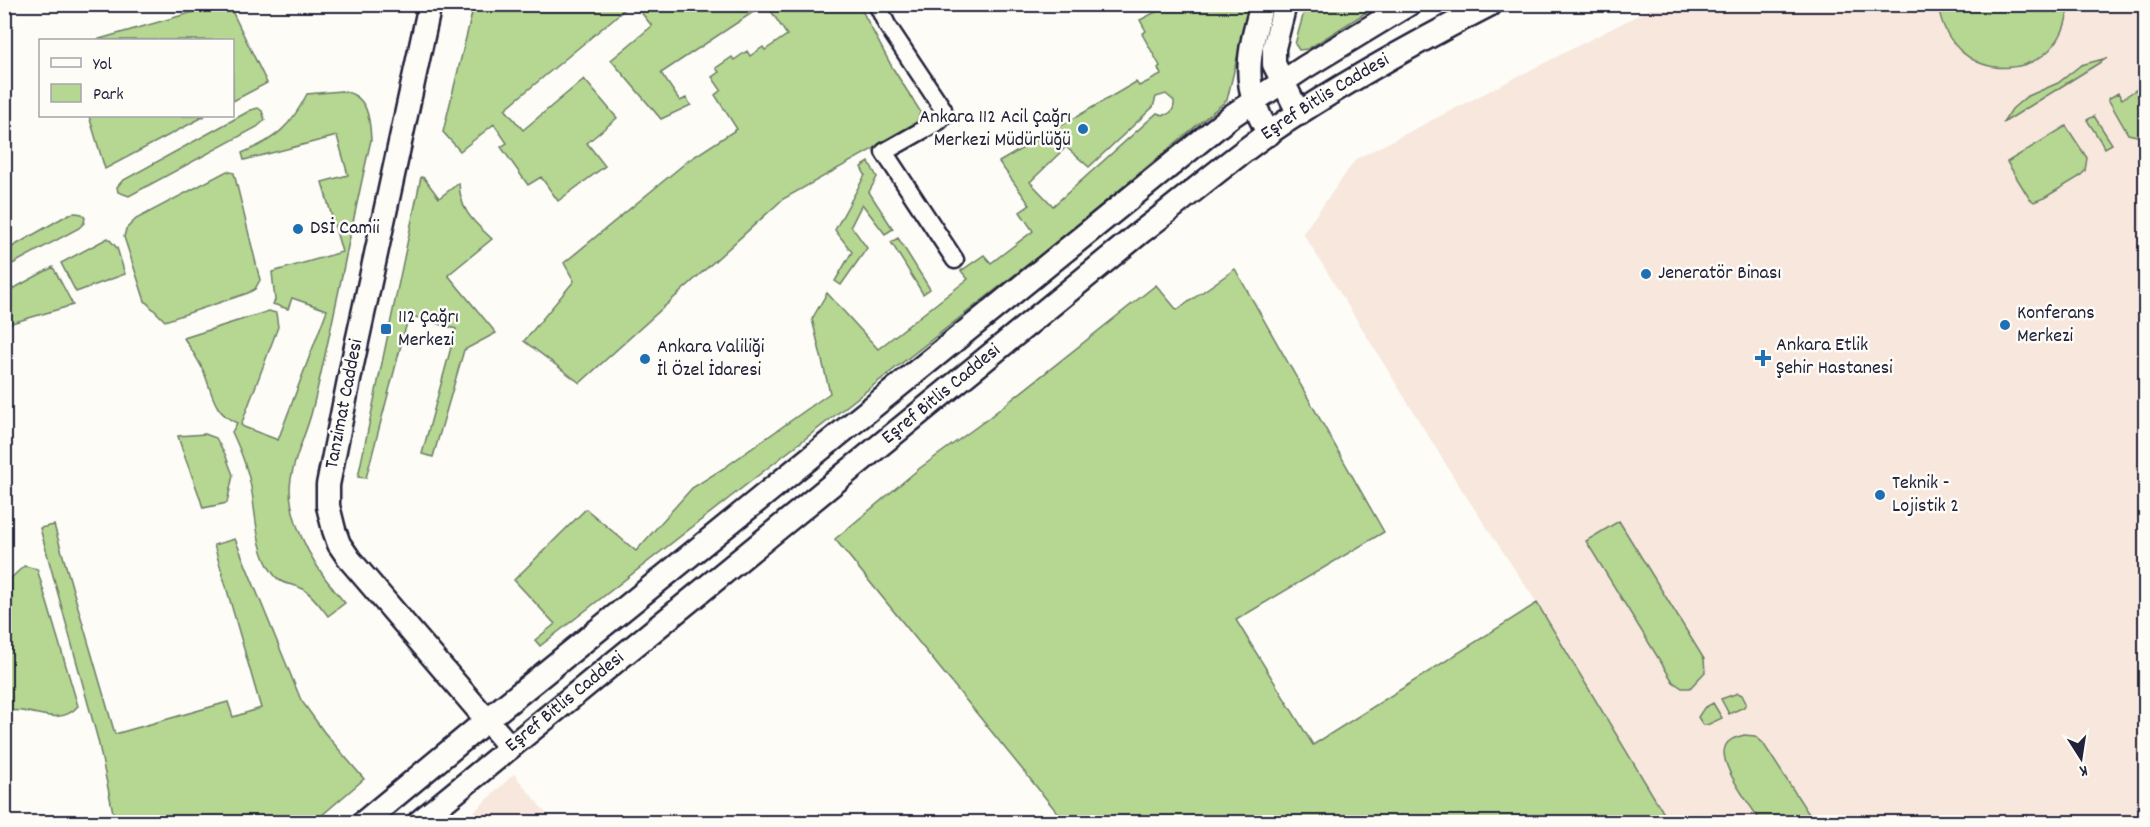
<svg xmlns="http://www.w3.org/2000/svg" width="2150" height="827" font-family="Dekko,sans-serif">
  <style>
    .built { fill: #f8e7dd }
    .green { fill: #b5d791; stroke: #6c7c66; stroke-width: 1.5; fill-rule: evenodd }
    .lines { fill: none; stroke-linecap: round; stroke-linejoin: round }
    .street-casing { stroke: #22223b; stroke-width: 21 }
    .secondary-casing { stroke: #22223b; stroke-width: 27 }
    .street { stroke: #fdfcf7; stroke-width: 16 }
    .secondary { stroke: #fdfcf7; stroke-width: 22 }
    .poi-dot { fill: #1f6fb2; stroke: #fdfcf7; stroke-width: 2 }
    .labels { text-anchor: middle; dominant-baseline: central; stroke-width: 5; stroke-linejoin: round; paint-order: stroke }
    .street-label { font-size: 20px; fill: #22223b; stroke: #fdfcf7 }
    .poi-label { font-size: 20px; fill: #22223b; stroke: #fdfcf7; text-anchor: start }
  </style>
  <rect width="100%" height="100%" fill="#fdfcf7"/>
  <filter id="ink" filterUnits="userSpaceOnUse"><feTurbulence type="fractalNoise" baseFrequency=".0167" numOctaves="2"/><feDisplacementMap in="SourceGraphic" scale="12" xChannelSelector="R" yChannelSelector="G"/><feConvolveMatrix kernelMatrix="1 2 1 2 8 2 1 2 1" color-interpolation-filters="sRGB"/></filter>
  <g filter="url(#ink)">
    <path class="built" d="M1658,5H2145V822H1669L1537,603L1458,484L1303,233L1356,159Z
      M514,774L553,822H463Z"/>
    <path class="green" d="M619,4L624,10L505,109L523,130L584,79L617,118L587,143L605,166L558,201L541,177L528,185L501,147L507,143L494,124L460,151L443,132L474,5Z
      M1938,4L2068,5C2066,84 1950,93 1938,4Z
      M218,5H229L267,83L233,101L232,40H96Z
      M635,5H764L661,73L680,101L686,98L691,105L661,119L611,60L652,26Z
      M767,5H859L892,67L920,111C920,121 914,124 907,130L783,199L580,383L524,341L574,281L564,263L689,160L737,129L715,95L721,90L712,77L719,72L716,68L732,57L734,60L747,51L750,56L763,47L765,50L787,35Z
      M1169,5H1250L1227,100L1058,241L540,646L535,640L555,624L514,580L586,509L636,551L692,488L724,468L830,393L812,319L827,293L878,349L968,279L961,271L984,255L991,263L1033,231L1020,212L1030,205L999,162L1136,82L1139,86L1161,75L1158,68L1160,66L1142,34L1146,31L1140,20ZM1166,94L1174,101C1175,112 1167,118 1157,113L1053,206L1030,182L1066,147L1089,167L1153,107L1156,97Z
      M1306,5V4L1378,5L1308,49L1299,50L1295,44Z
      M2107,58L2003,123L2012,109L2026,97L2058,83L2081,65Z
      M2145,76V135L2141,137L2128,134L2108,99L2118,93L2122,99L2143,85L2141,79Z
      M341,91C368,94 370,118 371,140C350,230 334,322 312,411C306,435 290,466 290,490C291,530 319,574 345,603L328,616C321,607 313,595 303,589C291,582 283,588 272,572C257,552 256,517 252,493C249,472 241,451 232,432L237,423C212,412 213,393 203,370C198,359 190,348 184,338L269,311L276,313L278,327L241,425L244,427L278,440L327,310L292,298L288,309L273,304L275,300L272,272L342,252L322,182L348,175L337,136L244,160L242,153C275,140 291,126 307,94Z
      M258,108L262,111L265,120L257,127L129,196L118,192L117,187L122,181L251,110Z
      M89,116H205L105,169Z
      M2094,116L2112,144L2105,148L2087,120Z
      M2066,126L2087,158L2085,171L2079,177L2044,198L2034,202L2029,198L2007,162Z
      M869,162L877,177L869,192L893,229L885,234L862,204L851,226L867,248L841,285L835,281L852,252L835,230L865,175L861,167Z
      M227,171L234,173L260,280L255,289L248,293L165,321L145,301L124,237L126,229L136,219Z
      M421,177L424,178L439,198L459,183C460,211 473,221 492,239L448,275L496,333L464,350L433,457L422,454L456,329L409,315L366,478L358,477Z
      M76,213L82,214L85,218L84,223L79,228L5,268V251L69,214Z
      M108,238L117,248L125,274L76,292L61,263Z
      M898,238L930,289L923,294L891,242Z
      M53,267L73,305L5,325V293Z
      M1235,269L1384,532L1236,620L1313,745L1537,603L1669,822H1065L835,539L920,468L986,420L1156,285L1177,310Z
      M205,434L216,438L225,454L233,475L227,503L203,508C196,483 185,461 178,436Z
      M1619,521L1704,659L1705,672L1690,688H1682L1673,682L1586,541Z
      M54,525L115,734L228,702L233,717L261,708L214,545L235,539L301,700L324,732L364,779L314,822H131L130,818L115,822L98,740L40,528Z
      M24,566L37,569L78,706C57,730 29,704 5,712V645L11,639V578Z
      M1738,693L1742,695L1746,703L1744,707L1729,714L1721,699Z
      M1713,703L1722,718L1707,725H1703L1698,717L1704,708Z
      M1744,735L1755,736L1763,743L1814,822H1761C1752,807 1718,765 1725,747C1728,739 1737,737 1744,735Z"/>
    <g class="lines">
      <g class="street-casing">
        <path id="street" d="M877,4L887,25L943,109V117L939,121L884,152L955,260"/>
      </g>
      <g class="secondary-casing">
        <g id="secondary">
          <path d="M430,4L352,365L328,485V506L334,530L339,544L350,560L510,747"/>
          <path d="M1262,4C1248,55 1240,86 1269,134"/>
          <path d="M1285,4L1274,48V64L1299,114"/>
          <path d="M364,822L487,720L1230,117L1305,67L1409,4"/>
          <path id="s1" d="M419,822L1141,232C1182,201 1221,167 1263,137C1335,87 1413,44 1491,4"/>
        </g>
      </g>
      <use href="#street" class="street"/>
      <use href="#secondary" class="secondary"/>
    </g>
  </g>
  <g class="poi-dot">
    <circle cx="1083" cy="129" r="6"/>
    <circle cx="298" cy="229" r="6"/>
    <circle cx="1646" cy="274" r="6"/>
    <circle cx="2005" cy="325" r="6"/>
    <rect x="380" y="323" width="12" height="12" rx="3"/>
    <path d="M1760 349h6v6h6v6h-6v6h-6v-6h-6v-6h6z"/>
    <circle cx="645" cy="359" r="6"/>
    <circle cx="1880" cy="495" r="6"/>
  </g>
  <g class="labels">
    <g class="street-label">
      <text stroke="none"><textPath href="#s1" startOffset="1161">Eşref Bitlis Caddesi</textPath></text>
      <text stroke="none"><textPath href="#s1" startOffset="675">Eşref Bitlis Caddesi</textPath></text>
      <text transform="translate(345 404) rotate(-79)">Tanzimat Caddesi</text>
      <text stroke="none"><textPath href="#s1" startOffset="189">Eşref Bitlis Caddesi</textPath></text>
    </g>
    <g class="poi-label">
      <text x="1071" y="118" text-anchor="end">Ankara 112 Acil Çağrı<tspan x="1071" dy="23">Merkezi Müdürlüğü</tspan></text>
      <text x="310" y="229">DSİ Camii</text>
      <text x="1658" y="274">Jeneratör Binası</text>
      <text x="2017" y="314">Konferans<tspan x="2017" dy="23">Merkezi</tspan></text>
      <text x="398" y="318">112 Çağrı<tspan x="398" dy="23">Merkezi</tspan></text>
      <text x="1776" y="346">Ankara Etlik<tspan x="1776" dy="23">Şehir Hastanesi</tspan></text>
      <text x="657" y="348">Ankara Valiliği<tspan x="657" dy="23">İl Özel İdaresi</tspan></text>
      <text x="1892" y="484">Teknik -<tspan x="1892" dy="23">Lojistik 2</tspan></text>
    </g>
  </g>
  <rect width="2150" height="827" fill="none" stroke="#fdfcf7" stroke-width="24"/>
  <rect x="12" y="12" width="2126" height="803" fill="none" stroke="#22223b" stroke-width="2" filter="url(#ink)"/>
  <rect x="39" y="39" width="195" height="78" fill="#fdfcf7" stroke="#a5a5ac" stroke-width="1.5"/>
  <rect x="51" y="58" width="30" height="9" fill="#fdfcf7" stroke="#a5a5ac" stroke-width="1.5"/>
  <text x="93" y="69" font-size="18" fill="#22223b">Yol</text>
  <rect x="51" y="84" width="30" height="18" fill="#b5d791" stroke="#a5a5ac" stroke-width="1.5"/>
  <text x="93" y="99" font-size="18" fill="#22223b">Park</text>
  <g transform="translate(2081 758) rotate(168)" stroke="#fdfcf7" stroke-width="4.5" paint-order="stroke">
  <path d="M0-4.5L10 22L0 15L-10 22Z" fill="#22223b"/>
  <text y="-9" font-size="16" font-weight="bold" text-anchor="middle" fill="#22223b">K</text>
  </g>
</svg>
